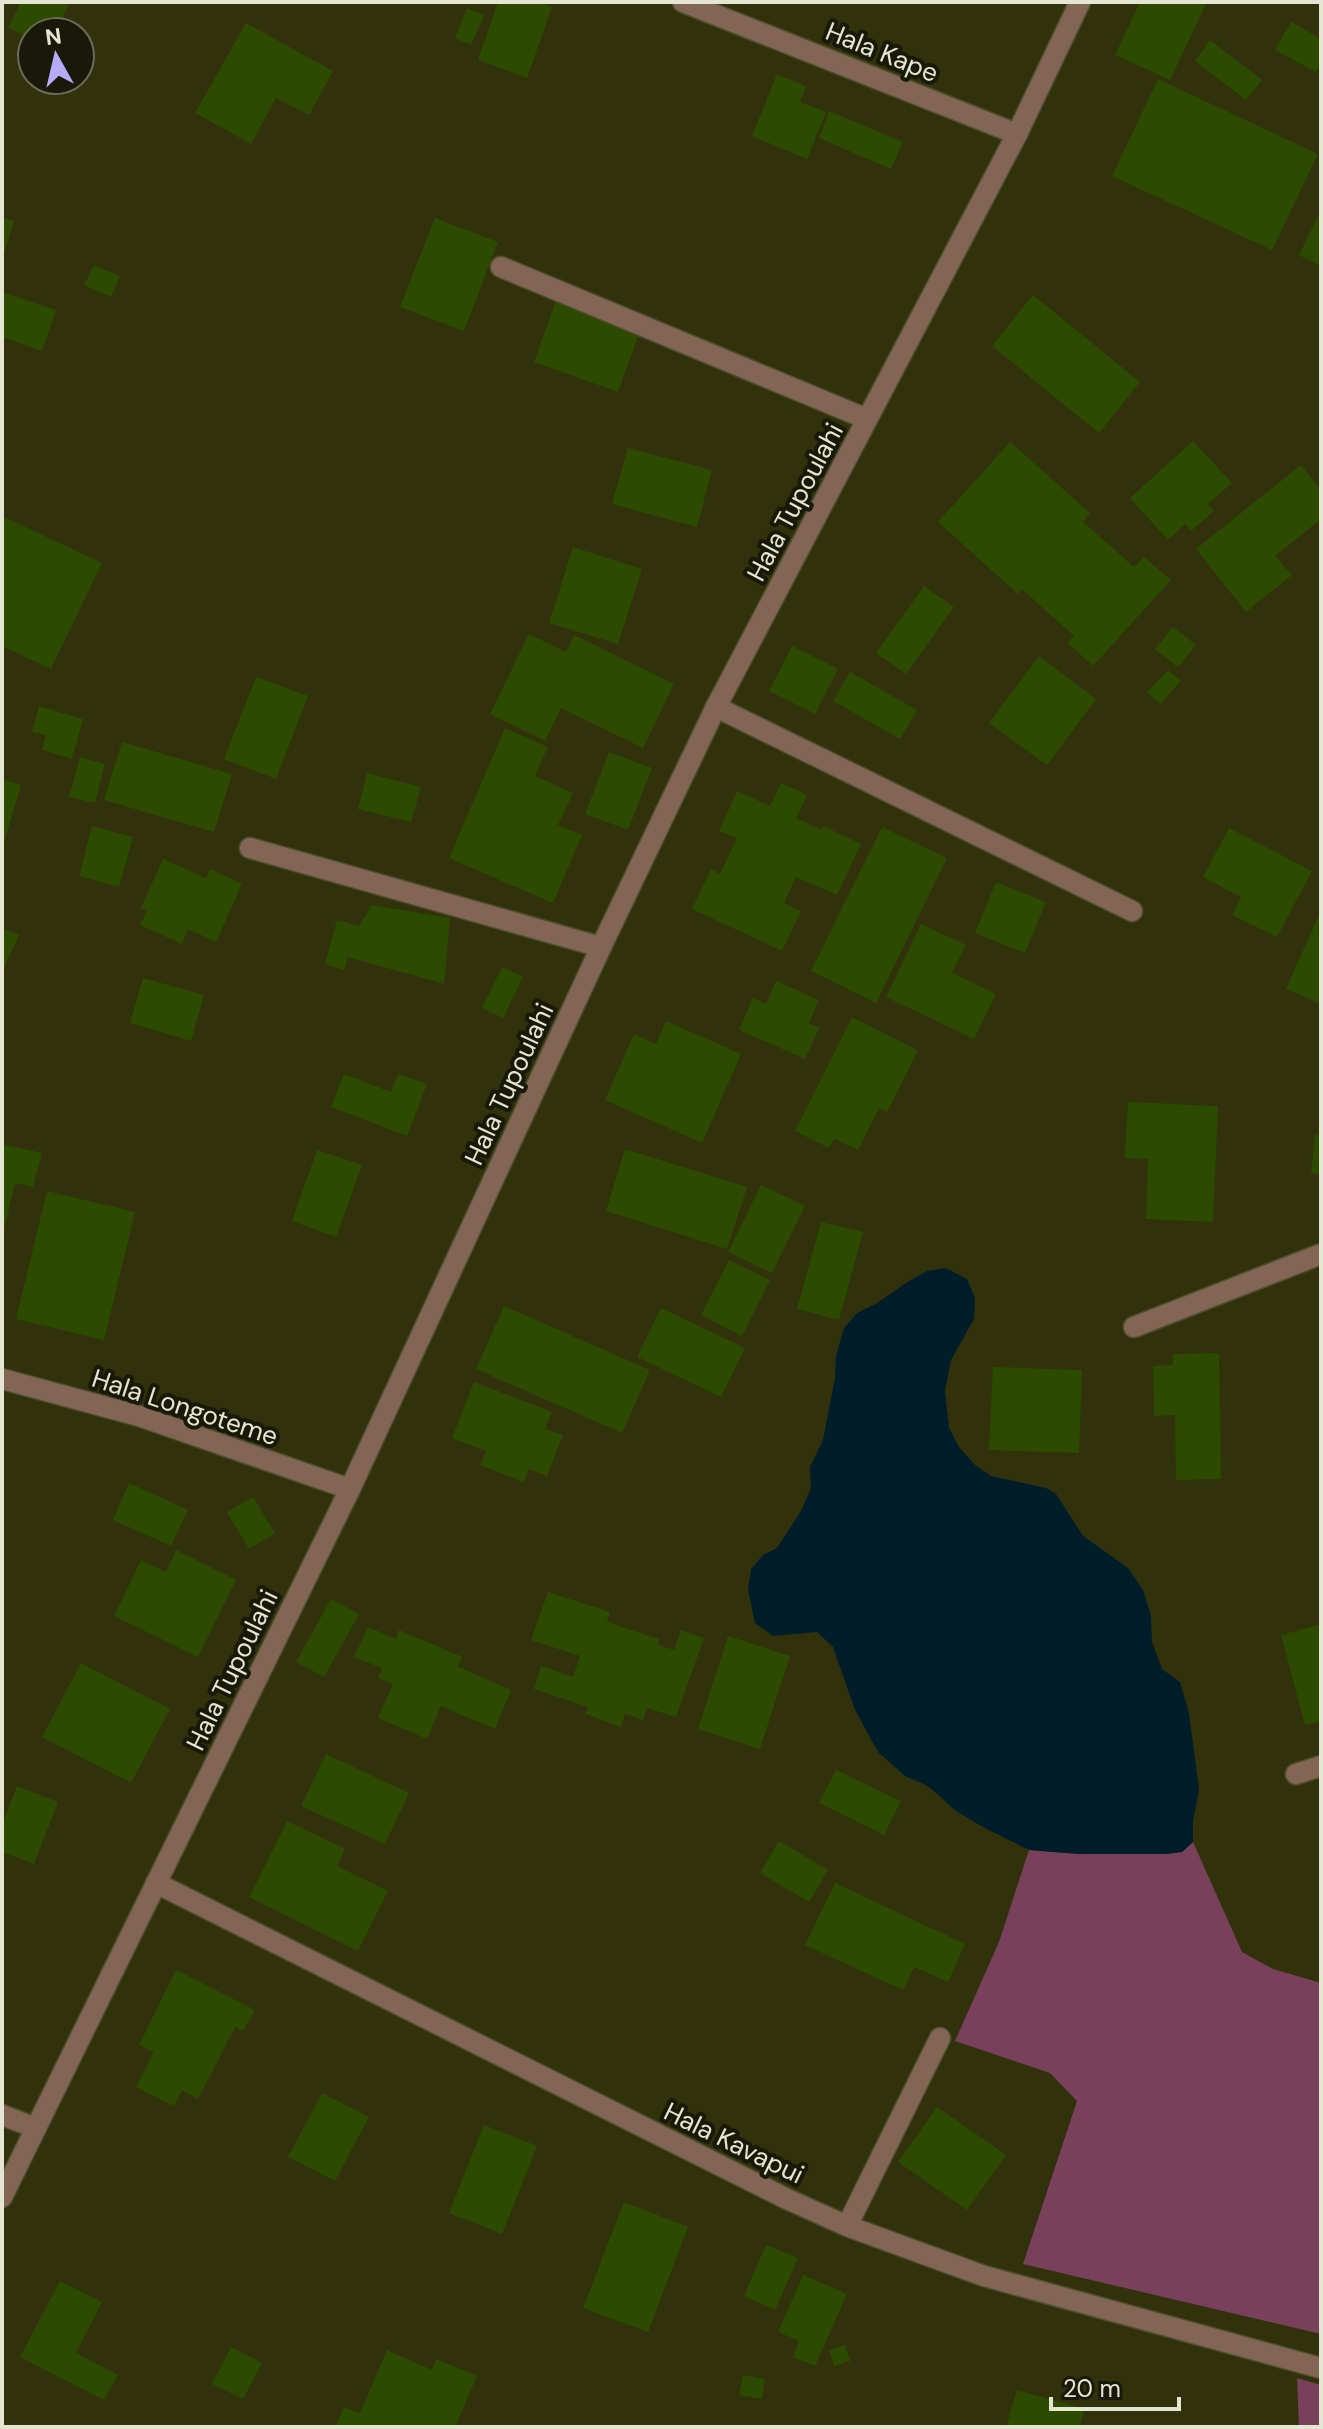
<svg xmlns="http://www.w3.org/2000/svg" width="1323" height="2429" font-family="'DM Sans',sans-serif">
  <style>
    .green { fill: #78405b }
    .water { fill: #021d2a }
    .building { fill: #2c4a00 }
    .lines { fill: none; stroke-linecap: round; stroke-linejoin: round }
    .service-casing { stroke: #4e4f2c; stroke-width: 23 }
    .minor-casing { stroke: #4e4f2c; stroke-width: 23 }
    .tertiary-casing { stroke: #4e4f2c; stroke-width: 23 }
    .service { stroke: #836555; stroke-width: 20 }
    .minor { stroke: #836555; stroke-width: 20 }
    .tertiary { stroke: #836555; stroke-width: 20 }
    .labels { text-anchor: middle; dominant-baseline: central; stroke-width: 8; stroke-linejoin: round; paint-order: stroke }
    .street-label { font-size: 26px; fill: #e4e6d1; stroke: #191909 }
  </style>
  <rect width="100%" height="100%" fill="#31320c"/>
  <path class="green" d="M1193,1842L1242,1952L1273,1969L1321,1983V2334L1023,2264L1077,2101L1050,2073L955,2041L999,1942L1029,1850L1079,1854H1166L1182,1852Z
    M1297,2378L1321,2385V2427H1299Z"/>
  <path class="water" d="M946,1268L967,1279L975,1298L974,1319L951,1360L945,1391L949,1428L959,1447L975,1465L991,1476L1046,1488L1056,1494L1083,1536L1128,1568L1143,1590L1151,1616L1152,1642L1162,1669L1180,1682L1189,1713L1199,1790L1193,1821V1842L1182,1852L1166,1854H1079L1029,1850L983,1827L956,1811L928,1786L905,1776L878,1752L855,1710L833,1647L817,1632L773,1636L755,1623L748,1590L751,1569L763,1555L777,1548L801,1511L811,1488L810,1467L823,1440L835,1378L836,1356L844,1328L857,1313L877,1303L906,1283L927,1271Z"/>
  <path class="building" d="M21,2H70L56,32H32V39L8,28Z
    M498,2H539L552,7L527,78L478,60Z
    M1140,2H1207L1170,80L1115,55Z
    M467,8L484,15L471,45L455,38Z
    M1291,22L1321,39V64L1316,72L1275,50Z
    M246,23L333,71L309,115L276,98L251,144L195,113Z
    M1210,40L1262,80L1246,100L1195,61Z
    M777,74L806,86L800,102L826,112L807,159L752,136Z
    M1158,79L1318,154L1272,250L1112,176Z
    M829,111L903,142L891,169L819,138Z
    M1321,210V266L1299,255Z
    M2,217L14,221L3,257H2Z
    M435,218L498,242L464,331L400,307Z
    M94,265L120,276L111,297L84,285Z
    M2,292L56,310L42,351L2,337Z
    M1033,295L1140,382L1099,433L992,346Z
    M557,298L641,328L618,392L534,362Z
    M1193,441L1232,483L1208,504L1214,511L1191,531L1185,524L1168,540L1130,498Z
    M1010,442L1090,513L1083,522L1134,567L1144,557L1171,580L1093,666L1068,643L1074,636L1022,589L1018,594L938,522Z
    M628,448L712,470L697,527L612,504Z
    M1301,465L1321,490V519L1275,556L1292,575L1246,612L1196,549Z
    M2,516L102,563L51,669L2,646Z
    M573,547L642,569L618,644L549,623Z
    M924,586L954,607L906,674L876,653Z
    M1173,627L1196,645L1178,667L1155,649Z
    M529,634L566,652L574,635L674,684L643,748L561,708L545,741L490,714Z
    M792,646L838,669L815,714L769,691Z
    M1039,656L1096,699L1047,765L989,723Z
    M1168,670L1181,681L1160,704L1147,692Z
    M850,672L917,710L900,739L833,701Z
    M256,677L308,696L276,779L224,759Z
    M39,706L83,719L72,759L42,750L46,735L32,732Z
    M505,728L548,747L535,776L573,793L558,825L582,835L553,903L449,858Z
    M122,742L232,774L214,832L104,800Z
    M609,752L652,768L628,830L585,814Z
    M80,757L105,764L95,803L69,797Z
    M367,773L421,787L411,822L358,809Z
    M2,779L21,785L3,846H2Z
    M781,783L807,795L796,818L822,830L823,826L861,844L837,895L796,877L784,903L801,911L782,951L692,909L711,869L720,874L737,838L719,831L737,791L770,806Z
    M92,826L133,837L119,887L79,876Z
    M882,827L947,858L876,1003L811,971Z
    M1229,828L1312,871L1277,937L1232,915L1241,897L1203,877Z
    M163,859L206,878L210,869L242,884L216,942L188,929L182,944L140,925L147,911L141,908Z
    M996,882L1046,902L1025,953L975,933Z
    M372,905L450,918L444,984L348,957L344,970L325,964L337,920L359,926Z
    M1321,910V1004L1286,989Z
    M921,924L966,945L952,973L996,994L974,1039L886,997Z
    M2,928L19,935L2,972Z
    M502,967L523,977L503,1018L482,1008Z
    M143,978L204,995L191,1041L130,1023Z
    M776,981L819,1000L809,1023L819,1028L805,1059L739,1030L753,998L766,1004Z
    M852,1017L918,1050L887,1112L879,1108L858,1150L834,1139L829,1148L795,1131Z
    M666,1021L741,1054L702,1143L605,1100L634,1034L656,1044Z
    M344,1074L391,1092L398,1074L427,1084L407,1136L331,1107Z
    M1128,1102L1218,1106L1213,1222L1146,1219L1148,1159L1125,1158Z
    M1315,1134L1321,1135V1174L1311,1173Z
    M2,1144L42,1153L33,1187L15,1183L3,1234Z
    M625,1149L747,1187L727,1249L606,1211Z
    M317,1150L362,1165L336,1237L292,1221Z
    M761,1185L805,1206L772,1273L728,1252Z
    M47,1191L135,1212L104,1340L16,1319Z
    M821,1222L863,1232L839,1320L797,1309Z
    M729,1260L770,1280L742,1336L701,1315Z
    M504,1306L650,1370L622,1433L476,1369Z
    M661,1308L745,1348L721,1397L637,1357Z
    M1219,1353L1221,1479L1176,1480L1175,1415L1154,1416L1153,1366L1173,1365V1354Z
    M993,1367L1082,1370L1079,1453L989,1450Z
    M474,1382L552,1412L545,1429L563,1435L547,1476L529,1469L524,1482L480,1465L486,1451L452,1438Z
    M129,1483L188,1510L171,1546L113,1520Z
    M253,1497L275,1533L249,1549L227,1512Z
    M176,1550L236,1580L198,1657L114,1616L141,1560L166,1572Z
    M548,1592L610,1612L607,1622L659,1639L658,1645L674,1650L681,1630L704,1638L676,1717L647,1708L643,1720L625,1714L621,1727L585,1714L588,1707L534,1689L541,1666L573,1677L580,1656L531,1640Z
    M331,1599L359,1614L324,1677L296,1662Z
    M1321,1624V1721L1305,1725L1281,1635Z
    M368,1627L396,1639L399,1630L462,1657L458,1667L511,1690L495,1729L441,1706L427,1739L378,1718L393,1684L378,1678L382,1668L354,1657Z
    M728,1636L790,1656L760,1749L698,1729Z
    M81,1663L170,1709L131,1783L42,1737Z
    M326,1754L409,1793L385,1844L301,1806Z
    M836,1770L901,1801L884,1835L819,1803Z
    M17,1786L58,1802L34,1864L2,1852V1825Z
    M287,1821L345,1849L337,1866L388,1891L358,1951L249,1897Z
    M779,1841L828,1870L809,1902L760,1873Z
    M835,1883L965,1944L948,1982L914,1967L903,1990L805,1945Z
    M176,1970L255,2010L243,2031L235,2027L198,2099L182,2090L174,2106L136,2087L154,2052L139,2045Z
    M322,2093L369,2117L335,2181L288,2157Z
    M937,2107L1006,2155L967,2210L898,2162Z
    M484,2125L537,2146L502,2234L449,2213Z
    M624,2202L688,2227L648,2332L583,2308Z
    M766,2245L798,2258L775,2310L744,2296Z
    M803,2275L847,2294L815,2366L793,2357L799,2341L778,2332Z
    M60,2281L102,2302L76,2353L118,2375L104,2400L20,2357Z
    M845,2345L850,2361L834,2366L829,2350Z
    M231,2347L262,2363L243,2399L212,2384Z
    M387,2350L432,2370L436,2359L477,2376L455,2427H335L344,2407L360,2413Z
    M743,2375L765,2379L762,2399L739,2395Z
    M1017,2390L1085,2409L1079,2427H1006Z"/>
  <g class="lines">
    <g class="service-casing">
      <path id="service" d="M501,267L867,419
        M716,707L1132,911
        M250,848L601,947"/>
    </g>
    <g class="minor-casing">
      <path id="minor" d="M683,2L1017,134
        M1134,1327L1321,1254
        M2,1379L139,1416L350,1489
        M1296,1774L1321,1766
        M156,1883L787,2199L847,2226L984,2276L1321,2368
        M2,2115L36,2128
        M847,2226L940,2038"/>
    </g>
    <g class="tertiary-casing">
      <path id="tertiary" d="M2,2197L350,1489L601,947L716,707L1017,134L1080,2"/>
    </g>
    <use href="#service" class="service"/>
    <use href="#minor" class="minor"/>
    <use href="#tertiary" class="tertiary"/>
  </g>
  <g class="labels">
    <g class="street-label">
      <text transform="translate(882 52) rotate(22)">Hala Kape</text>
      <text transform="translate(795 502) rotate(-62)">Hala Tupoulahi</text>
      <text transform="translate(509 1084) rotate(-65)">Hala Tupoulahi</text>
      <text transform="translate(185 1407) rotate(18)">Hala Longoteme</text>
      <text transform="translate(232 1670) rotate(-64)">Hala Tupoulahi</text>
      <text transform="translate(734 2143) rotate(26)">Hala Kavapui</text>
    </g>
  </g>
  <rect width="1323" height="2429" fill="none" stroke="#e4e6d1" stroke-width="8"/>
  <g transform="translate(56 56) rotate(352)"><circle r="38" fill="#191909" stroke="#6a6b59" stroke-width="2"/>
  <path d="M0-6L14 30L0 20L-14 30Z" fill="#b7abf8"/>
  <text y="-12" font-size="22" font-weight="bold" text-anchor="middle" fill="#e4e6d1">N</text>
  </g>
  <path d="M1051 2397v12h128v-12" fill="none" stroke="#e4e6d1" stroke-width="4"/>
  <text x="1063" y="2397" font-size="24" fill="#e4e6d1" stroke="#191909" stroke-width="6" paint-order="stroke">20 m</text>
</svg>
